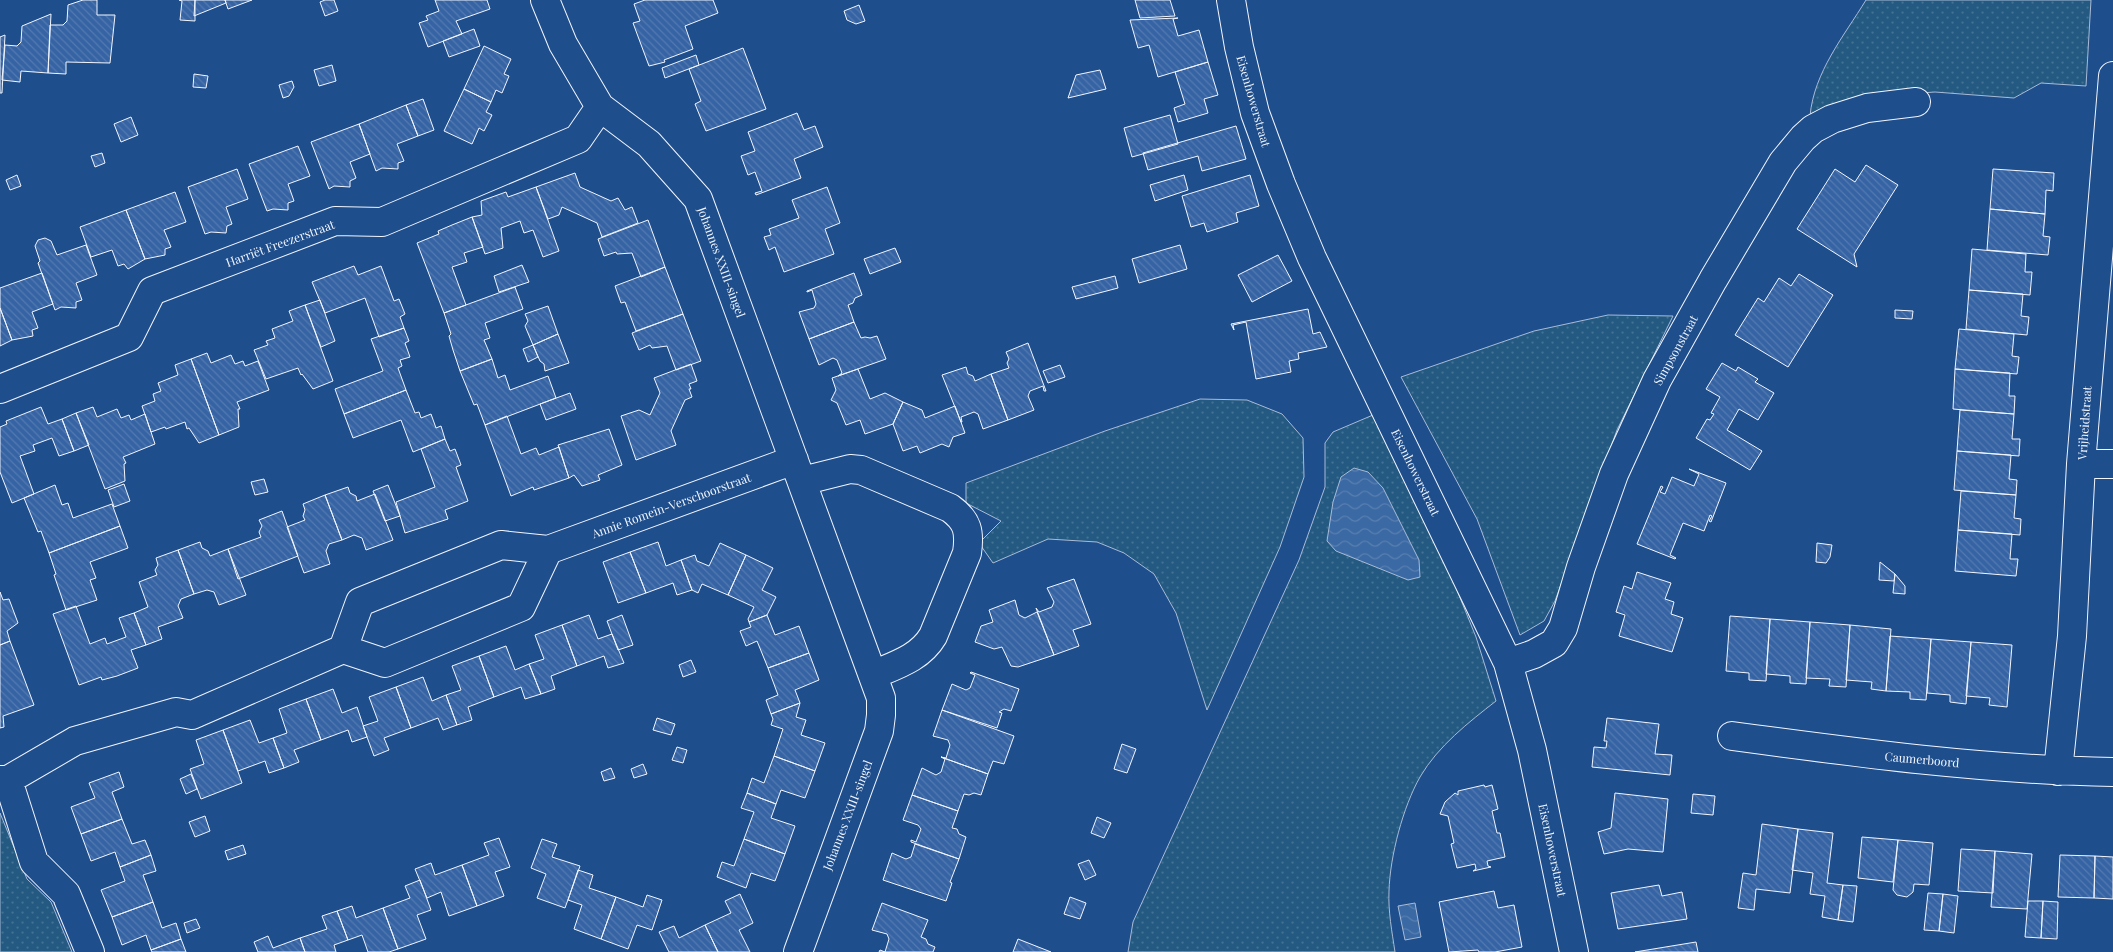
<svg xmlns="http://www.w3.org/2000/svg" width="2113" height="952" font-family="'Playfair Display',serif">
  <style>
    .green { fill: url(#green-dots); stroke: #a8bbd7 }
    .water { fill: url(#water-waves); stroke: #a8bbd7 }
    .building { fill: url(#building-back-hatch); stroke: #f2f6ff }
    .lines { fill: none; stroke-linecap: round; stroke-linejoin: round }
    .minor-casing { stroke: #f2f6ff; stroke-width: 30 }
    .minor { stroke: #1f4e8c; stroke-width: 28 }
    .labels { text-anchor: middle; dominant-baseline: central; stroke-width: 4; stroke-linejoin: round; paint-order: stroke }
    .street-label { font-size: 12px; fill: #f2f6ff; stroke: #1f4e8c }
  </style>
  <defs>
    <pattern id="green-dots" width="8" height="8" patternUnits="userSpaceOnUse" patternTransform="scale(1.25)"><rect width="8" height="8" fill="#245a82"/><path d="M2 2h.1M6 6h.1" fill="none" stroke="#447295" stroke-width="1.8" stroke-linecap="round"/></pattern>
    <pattern id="water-waves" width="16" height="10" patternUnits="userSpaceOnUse" patternTransform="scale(1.25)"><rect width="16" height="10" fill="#3b69a3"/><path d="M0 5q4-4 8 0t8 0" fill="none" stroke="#587fb1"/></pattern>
    <pattern id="building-back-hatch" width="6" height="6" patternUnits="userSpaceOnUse" patternTransform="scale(1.25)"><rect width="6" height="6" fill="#3563a3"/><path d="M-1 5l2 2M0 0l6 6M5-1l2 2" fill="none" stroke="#537ab1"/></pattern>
  </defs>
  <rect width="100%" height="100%" fill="#1f4e8c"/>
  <path class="green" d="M1866,0H2091L2086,86L2041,83L2014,98L1935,92L1863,97L1843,101L1810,116C1814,72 1844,36 1866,0Z
    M1608,315L1673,316L1617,430L1555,601L1544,621L1520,635L1477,519L1401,377L1534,331Z
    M1200,399L1247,400L1282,414L1303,438L1304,477L1280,547L1207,710L1176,613L1154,574L1124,553L1097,542L1048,539L993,563L979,543L1001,521L966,503V483L1105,431Z
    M1373,415L1437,541L1476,637L1496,701C1469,722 1438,746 1420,777C1403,807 1390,856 1389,891C1388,911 1392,932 1395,952H1128L1133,922L1299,560L1325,487V443L1333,432Z
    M0,813L27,879L51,902L72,952H0Z"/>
  <path class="water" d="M1354,468L1368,472L1383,488L1419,560L1420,577L1408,580L1336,551L1327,541L1333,502L1341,477Z
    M1415,903L1421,937L1405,940L1398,906Z"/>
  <path class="building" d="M83,0H97V15H115L110,63L66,62V74L48,73L50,25H63L67,21L68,5Z
    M179,0H195V21L180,20L182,1Z
    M195,0H225L226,3L194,16Z
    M225,0H252L228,9Z
    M325,0H334L338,11L325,16L320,2Z
    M435,0H487L490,9L456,21L462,34L428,47L419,23L428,20L426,16L439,11Z
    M645,0H713L718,13L685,26L693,49L664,60L665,62L649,66L633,23L640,21L634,4Z
    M1135,0H1170L1175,16L1140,18Z
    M859,5L865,21L856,24L847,20L844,11Z
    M51,14L48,73L21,71L20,82L2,80L5,45L17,46L21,42L22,26Z
    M1178,18L1173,19L1178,36L1199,30L1208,62L1158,77L1149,45L1138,48L1130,20Z
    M474,29L480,46L449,57L443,41Z
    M5,35L2,93H0V37Z
    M484,46L511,59L504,74L509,76L502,93L496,90L491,102L464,89Z
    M743,48L766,109L706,131L695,104L701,101L689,69Z
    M696,55L699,65L665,78L662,68Z
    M1208,62L1218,95L1204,99L1208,113L1178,122L1174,108L1185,104L1175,72Z
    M332,65L336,81L319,86L314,70Z
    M1100,70L1106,89L1068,98L1076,75Z
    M194,74L208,76L206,88L193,87Z
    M292,81L294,87L289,96L283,98L279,85Z
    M464,89L491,102L486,112L492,115L484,131L479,128L472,144L444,131Z
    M423,99L434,130L418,136L406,105Z
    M406,105L418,136L397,144L404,161L398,163V169L382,168L376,171L359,124Z
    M797,113L804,130L815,126L823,147L794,159L801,178L756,195L755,193L762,191L755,172L748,175L741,156L755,151L748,132Z
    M1170,115L1178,144L1132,157L1124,128Z
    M131,117L138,135L121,142L114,124Z
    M359,124L370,154L350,162L356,178L350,181V187L334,186L329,189L311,142Z
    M1236,126L1246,159L1202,171L1198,156L1148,170L1143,153Z
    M298,146L310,176L288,184L294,201L288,203V210L273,209L267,211L249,164Z
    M102,153L105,163L95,167L91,156Z
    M1866,165L1898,185L1854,254L1857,267L1797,229L1835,169L1855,182Z
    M237,169L248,199L226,207L232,224L227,226L226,233L211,232L205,234L188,187Z
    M1993,169L2054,173L2053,191L2046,190L2045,214L1990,209Z
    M575,173L580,187L611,201L618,198L625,210L632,207L638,223L602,237L597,223L562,207L559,215L548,219L536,187Z
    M17,175L21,186L10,190L6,180Z
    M1184,175L1188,190L1155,201L1150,185Z
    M1250,175L1259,206L1236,213L1238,222L1207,232L1204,223L1191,227L1182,196Z
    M536,187L559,251L543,257L533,230L524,233L520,221L501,228L503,248L485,254L472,217L482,215L481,201L506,192L508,197Z
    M827,187L840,223L825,229L834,254L784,272L775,247L769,250L764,237L771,235L769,229L799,218L792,200Z
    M175,192L186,222L164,230L171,247L165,249V255L145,259L126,210Z
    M1990,209L2045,214L2043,236L2050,237L2048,255L1987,250Z
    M126,210L145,259L128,269L124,264L118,266L112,250L91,257L80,227Z
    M472,217L483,247L464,253L467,262L452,267L466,305L444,313L417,243L439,234L438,231L452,225Z
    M648,220L665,267L641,277L632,253L617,254L616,252L604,256L598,239Z
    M45,238L51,241L57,255L86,245L97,275L76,283L82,300L76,302V308L61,307L55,310L38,263L40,261L35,246L38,240Z
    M1180,245L1187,269L1139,283L1132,259Z
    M895,248L901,262L870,274L864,259Z
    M1972,249L2026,254L2025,272H2032L2030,295L1969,290Z
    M1278,255L1292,281L1252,302L1238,275Z
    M522,265L529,282L499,292L494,276Z
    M354,266L358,275L381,266L394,301L399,299L405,314L400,317L404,328L379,337L365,298L325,313L312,282Z
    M665,267L683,314L636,331L625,302L621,303L615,286Z
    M42,273L53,304L32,312L38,328L32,330L33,336L12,340L0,308V288Z
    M854,273L862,295L855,298L853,303L848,305L854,322L809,339L799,312L814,308L816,304L812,290L807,292V291Z
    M1799,274L1833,295L1788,367L1735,335L1758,298L1764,302L1779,278L1791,286Z
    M1115,276L1118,288L1076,299L1072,287Z
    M515,287L523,309L485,323L490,338L484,340L492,359L460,371L453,350L449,336L451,334L444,313Z
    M1969,290L2023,294L2021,316L2029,317L2027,335L1966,329Z
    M320,300L335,341L321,347L305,305Z
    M305,305L333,381L313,389L302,374L301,375L298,368L266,379L254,350L268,345L266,341L275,338L272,329L293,321L289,311Z
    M548,306L558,334L533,345L525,326L528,321L525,314Z
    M0,308L12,340L0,346Z
    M1308,309L1313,334L1320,332L1327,347L1298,353L1299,359L1289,361L1291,372L1256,379L1246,322L1233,325L1234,330L1231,324Z
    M1895,310L1913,311L1912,319L1895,318Z
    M683,314L701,361L676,370L667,346L652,348L650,345L639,350L632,333Z
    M854,322L861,338L865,337L870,338L877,336L886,359L838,376L842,373L837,360L833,358L819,365L809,339Z
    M404,328L409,341L405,343L410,357L400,360L402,366L398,368L406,390L344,414L335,389L383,371L371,339Z
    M1959,329L2014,334L2012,356L2019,357L2017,374L1955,369Z
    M558,334L569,363L545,371L544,364L540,361L533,345Z
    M1028,343L1046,391H1044L1043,386L1030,391L1028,396L1034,410L1008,420L991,374L1009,368L1007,363L1009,359L1006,352Z
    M533,345L538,357L528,362L523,349Z
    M207,353L211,363L231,355L235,364L243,361L245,366L258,361L269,390L237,402L240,409H238L239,427L219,435L191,359Z
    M191,359L219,435L199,443L189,428L187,429L185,422L166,429L165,427L151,432L142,406L155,401L153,394L161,391L158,383L178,375L175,365Z
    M492,359L498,378L505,375L510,390L548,376L556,398L485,425L477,404L474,405L460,371Z
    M1722,363L1736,371L1738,367L1758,379L1755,382L1774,393L1758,420L1739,409L1727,430L1762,451L1750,470L1696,438L1707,419L1710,420L1714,414L1711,413L1720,397L1706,389Z
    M691,364L697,381L689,384L691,389H689L692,397L685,400L671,431L676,445L636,460L621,416L639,410L650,415L660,393L654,378Z
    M1060,365L1065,377L1048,383L1043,371Z
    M966,367L968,374L973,376L975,381L991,374L1008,420L983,429L978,414L974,412L961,417L962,422H961L942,375Z
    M858,369L870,399L885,393L903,402L893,424L865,434L860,420L846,425L837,403L831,400L836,390L832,378Z
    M1955,369L2010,373L2009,396H2015L2014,414L1953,409Z
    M406,390L415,413L419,412L421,418L431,414L436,428L441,426L445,439L413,452L401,420L353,438L344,414Z
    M570,393L576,409L546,420L540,404Z
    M903,402L922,410L925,418L955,406L965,433L953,437L949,447L942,444L920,453L917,446L903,451L893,424Z
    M41,407L48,424L62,419L74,451L59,456L52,438L33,445L35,451L20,456L34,494L12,503L0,472V427L7,424L6,421Z
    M93,407L97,417L117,409L121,418L129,415L131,420L145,414L155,444L123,457L126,463L124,464L125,481L105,489L76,413Z
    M1960,410L2014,414L2012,439H2020L2019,456L1957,451Z
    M76,413L89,445L74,451L62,419Z
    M507,416L521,454L536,448L539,455L559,447L569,478L534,490L533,487L511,496L485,425Z
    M609,429L622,465L598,475L600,480L582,486L574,475L569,478L558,445Z
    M445,439L450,451L455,449L461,465L456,467L468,501L445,510L448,519L405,533L396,502L435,487L421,449Z
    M1957,451L2011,455L2009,479L2017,480L2016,495L1954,490Z
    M1689,469L1726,483L1711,522L1709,521L1712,516L1710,515L1704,531L1683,523L1670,555L1676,558L1675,559L1637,544L1661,486L1663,487L1660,492L1665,494L1672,477L1694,486L1699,474Z
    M264,479L268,492L255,495L251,482Z
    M124,484L130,501L114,507L108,490Z
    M55,485L62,505L68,503L73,518L112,504L120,526L49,553L41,531L38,532L24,498Z
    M388,485L400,516L385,521L373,491Z
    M348,487L350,493L356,496L357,501L375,494L393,540L366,550L362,538L354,535L342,540L325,495Z
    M1961,491L2016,495L2014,518L2021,519L2020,535L1958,530Z
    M325,495L342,540L329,544L326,551L330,564L304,573L287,527L305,520L303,516L305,510L303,504Z
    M282,511L298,556L238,579L228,549L261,537L259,532L262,526L259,520Z
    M120,526L128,548L90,562L96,578L90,580L97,600L66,610L54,575L56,574L49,553Z
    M1958,530L2012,534L2010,559H2018L2016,576L1955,571Z
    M200,542L202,548L208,551L210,556L228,549L246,595L219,605L214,592L207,590L194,594L178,550Z
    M658,542L666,566L681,560L692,590L677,595L673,583L646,593L630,552Z
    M720,543L746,555L728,595L702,584L698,593L692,590L681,560L695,555L697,561L709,566Z
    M1817,543L1832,545L1830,557L1826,563L1816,562Z
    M178,550L194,594L181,599L178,606L183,618L158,627L162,639L146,645L134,613L148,607L139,582L157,575L155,570L158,565L156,558Z
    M630,552L646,593L618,603L603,562Z
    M746,555L773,568L762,590L776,597L767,615L749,622L748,619L754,607L728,595Z
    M1880,562L1895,574L1894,581L1879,580Z
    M1637,572L1671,583L1665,599L1674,602L1671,614L1683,618L1672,652L1619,636L1625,615L1616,612L1624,586L1632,589Z
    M1895,574L1905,586V594L1893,593Z
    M1074,579L1091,624L1073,630L1079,646L1054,655L1036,608L1039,612L1052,607L1054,602L1047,588Z
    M0,592L3,600L9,599L18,623L7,631L10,641L0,645Z
    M1015,600L1019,615L1025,618L1037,612L1054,655L1018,667L1011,666L1002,647L994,649L975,642L981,626L993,622L989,610Z
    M76,606L90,644L105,638L107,644L126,637L119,618L134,613L146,645L131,650L138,668L117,676L102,680L101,677L79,685L53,614Z
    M589,615L598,639L612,634L624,663L608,668L604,656L577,666L562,625Z
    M622,615L633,645L618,650L607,621Z
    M767,615L775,635L799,626L809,653L768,668L757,641L746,646L740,631L751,627L749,622Z
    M1730,616L1770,619L1766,681L1749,680V673L1726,671Z
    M1770,619L1810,622L1806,684L1790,683V676L1766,674Z
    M1810,622L1850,625L1846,687L1829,686L1830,679L1806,678Z
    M562,625L577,666L551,676L555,689L541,694L529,664L544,659L535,635Z
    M1850,625L1891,629L1886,691L1871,689L1872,682L1846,680Z
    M1890,636L1931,639L1926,700L1910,699V692L1886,691Z
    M1931,639L1971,642L1966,704L1950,702V695L1927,693Z
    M10,641L34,705L3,716L4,727L0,728V645Z
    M1971,642L2012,645L2007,707L1989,705L1990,698L1966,696Z
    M506,646L515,670L529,664L541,694L525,699L521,687L494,697L479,656Z
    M809,653L819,680L795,690L800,703L771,714L766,700L778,695L768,668Z
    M479,656L494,697L468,707L472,720L457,725L446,695L461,690L452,666Z
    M691,660L696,672L683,677L679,665Z
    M971,672L1019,689L1011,711L1004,709L999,712L1002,713L997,728L942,710L952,684L966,690L970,688L975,675L970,673Z
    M423,677L432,701L446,695L457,725L443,730L438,718L411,728L396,687Z
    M396,687L411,728L384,738L389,750L374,756L363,726L378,721L369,697Z
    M333,689L342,713L357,707L367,737L352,742L348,730L321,740L306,699Z
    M306,699L321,740L294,750L299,762L284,768L273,738L287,733L279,709Z
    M800,703L796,717L806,720L801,735L825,743L815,771L774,756L783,729L771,725L773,719L771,714Z
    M942,710L1014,736L1004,764L993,761L988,774L941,757L946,758L950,745L948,740L933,736Z
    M657,718L675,724L671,735L653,730Z
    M1607,718L1659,724L1655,754L1672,755L1670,775L1592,767L1594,747L1606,748L1607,741H1604Z
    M250,720L259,743L273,738L284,768L269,773L265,761L238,771L223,730Z
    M223,730L242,783L201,799L190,769L204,764L196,740Z
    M1122,744L1136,749L1127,773L1114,769Z
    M677,747L687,750L683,763L672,760Z
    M774,756L815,771L805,798L781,790L776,804L747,793L752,778L764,783Z
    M941,757L988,774L981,795L974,793L969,795L964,794L958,811L912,795L922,768L936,775L941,772L945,759Z
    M643,764L647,774L634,778L631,769Z
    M611,768L615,778L604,781L601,772Z
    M119,772L124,787L112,792L122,819L81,834L71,807L95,798L89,783Z
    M191,774L197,789L186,794L180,779Z
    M1484,785L1485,787L1492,785L1498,809L1492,811L1497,833H1500L1505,857L1487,861L1488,866L1491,867L1473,871L1476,869L1475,864L1457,868L1451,844L1454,843L1448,816L1440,814L1445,802L1455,793L1458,795V791Z
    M747,793L776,804L771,818L795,826L785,854L744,839L754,812L741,808Z
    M1615,793L1668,799L1663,852L1628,849L1604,854L1598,832L1611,828Z
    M1693,794L1715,796L1713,815L1691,813Z
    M912,795L958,811L952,828L957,829L959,834L966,837L959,859L911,842V840L916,842L921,829L918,825L903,820Z
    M205,816L210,831L195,837L189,822Z
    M1097,817L1111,823L1104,838L1091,833Z
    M122,819L132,844L145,840L151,855L120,867L115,852L91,861L81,834Z
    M1762,824L1798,829L1790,893L1756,889L1754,910L1738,908L1743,873L1756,875Z
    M1798,829L1833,833L1827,883L1843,885L1838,920L1822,917L1825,896L1810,894L1813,873L1792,870Z
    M1862,837L1898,840L1893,882L1858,878Z
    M499,838L510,867L495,872L504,896L477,906L462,865L489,855L484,843Z
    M542,839L557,844L552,857L580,866L565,908L537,898L546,874L531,868Z
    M744,839L785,854L775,881L751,873L746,888L717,877L722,862L734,866Z
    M1898,840L1933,843L1929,885L1914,884L1913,892L1907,897L1897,895L1893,890Z
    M915,844L959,859L950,882L952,883L946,901L883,880L892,853L906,859L911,857Z
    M243,845L246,854L228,860L225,851Z
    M1961,849L1995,851L1993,893L1958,891Z
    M1995,851L2032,854L2027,909L1991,907Z
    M151,855L156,871L143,875L153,902L112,917L101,890L125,881L120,867Z
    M2060,855L2095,856L2094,898L2058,897Z
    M2095,856L2113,857V899L2094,898Z
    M1089,860L1096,875L1085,880L1078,864Z
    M431,863L435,875L462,865L477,906L449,916L441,892L427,898L415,869Z
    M578,870L593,875L589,888L616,897L601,939L574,929L582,905L568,900Z
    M420,880L431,910L417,915L426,939L398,949L383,908L410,898L405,886Z
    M1659,885L1662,896L1682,892L1687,919L1618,929L1611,893Z
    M1843,885L1857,886L1853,922L1838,920Z
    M1494,891L1498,908L1514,905L1522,947L1495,952H1479L1478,950L1449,952L1439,902Z
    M1928,893L1943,894L1939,931L1924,930Z
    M740,894L753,923L739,930L750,952H718L705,925L731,913L725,901Z
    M1943,894L1958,896L1954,933L1939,931Z
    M647,895L662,900L652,930L637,925L628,949L601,939L616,897L643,907Z
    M1070,897L1086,903L1080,919L1064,914Z
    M2028,901H2043L2041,938L2025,937Z
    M2043,901L2058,902L2057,939L2041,938Z
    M153,902L162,928L176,923L181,939L151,950L146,935L122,945L112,917Z
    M882,903L928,920L921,937L926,939L928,944L935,947L933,952H879L880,950L885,952L889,939L887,934L872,930Z
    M352,906L356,918L383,908L398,949L389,952H368L362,935L348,940L337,911Z
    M337,911L348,940L334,945L336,952H305L300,938L327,929L322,916Z
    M196,919L200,928L187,933L184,923Z
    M705,925L718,952H669L659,932L674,926L679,938Z
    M268,936L273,948L300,938L305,952H258L254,942Z
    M181,939L186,952H152L151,950Z
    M1018,939L1051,952H1013Z
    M1696,942L1698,952H1635Z"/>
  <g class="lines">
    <g class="minor-casing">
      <path id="minor" d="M545,0L563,44L600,107L649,144L698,199L881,698V715L879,731L798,952
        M1231,0L1239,47L1255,113L1281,184L1312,258L1508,663L1532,750L1574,952
        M0,389L129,337L152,291L335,221L382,222L578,139L600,107
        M2081,464H2113
        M802,481L850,469L861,470L950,508C968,521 970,532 967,553L933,636C920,658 896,665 873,675
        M343,649L360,602L501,545L548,550
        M1508,663L1534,654L1554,643L1563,628L1581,567L1614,474L1657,380L1713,280L1783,162L1803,138L1813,129L1832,119L1867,108L1916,102
        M1732,736C1858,753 1986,770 2113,772
        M2058,771L2072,636L2081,464L2113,76
        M0,780H8L75,741L176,712L192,715L343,649L385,663L521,607L548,550L794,460
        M8,780L34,862L66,894L90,952"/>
    </g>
    <use href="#minor" class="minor"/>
  </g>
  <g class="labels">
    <g class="street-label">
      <text transform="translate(1254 101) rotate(74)">Eisenhowerstraat</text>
      <text transform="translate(280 243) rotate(-20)">Harriët Freezerstraat</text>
      <text transform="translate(722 262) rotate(70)">Johannes XXIII-singel</text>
      <text transform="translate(1675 350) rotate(-61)">Simpsonstraat</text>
      <text transform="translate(2084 423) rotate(-86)">Vrijheidstraat</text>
      <text transform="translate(1416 472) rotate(64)">Eisenhowerstraat</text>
      <text transform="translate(671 505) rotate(-20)">Annie Romein-Verschoorstraat</text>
      <text transform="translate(1922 759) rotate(5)">Caumerboord</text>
      <text transform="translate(847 815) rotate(-69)">Johannes XXIII-singel</text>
      <text transform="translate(1553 850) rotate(78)">Eisenhowerstraat</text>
    </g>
  </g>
</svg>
